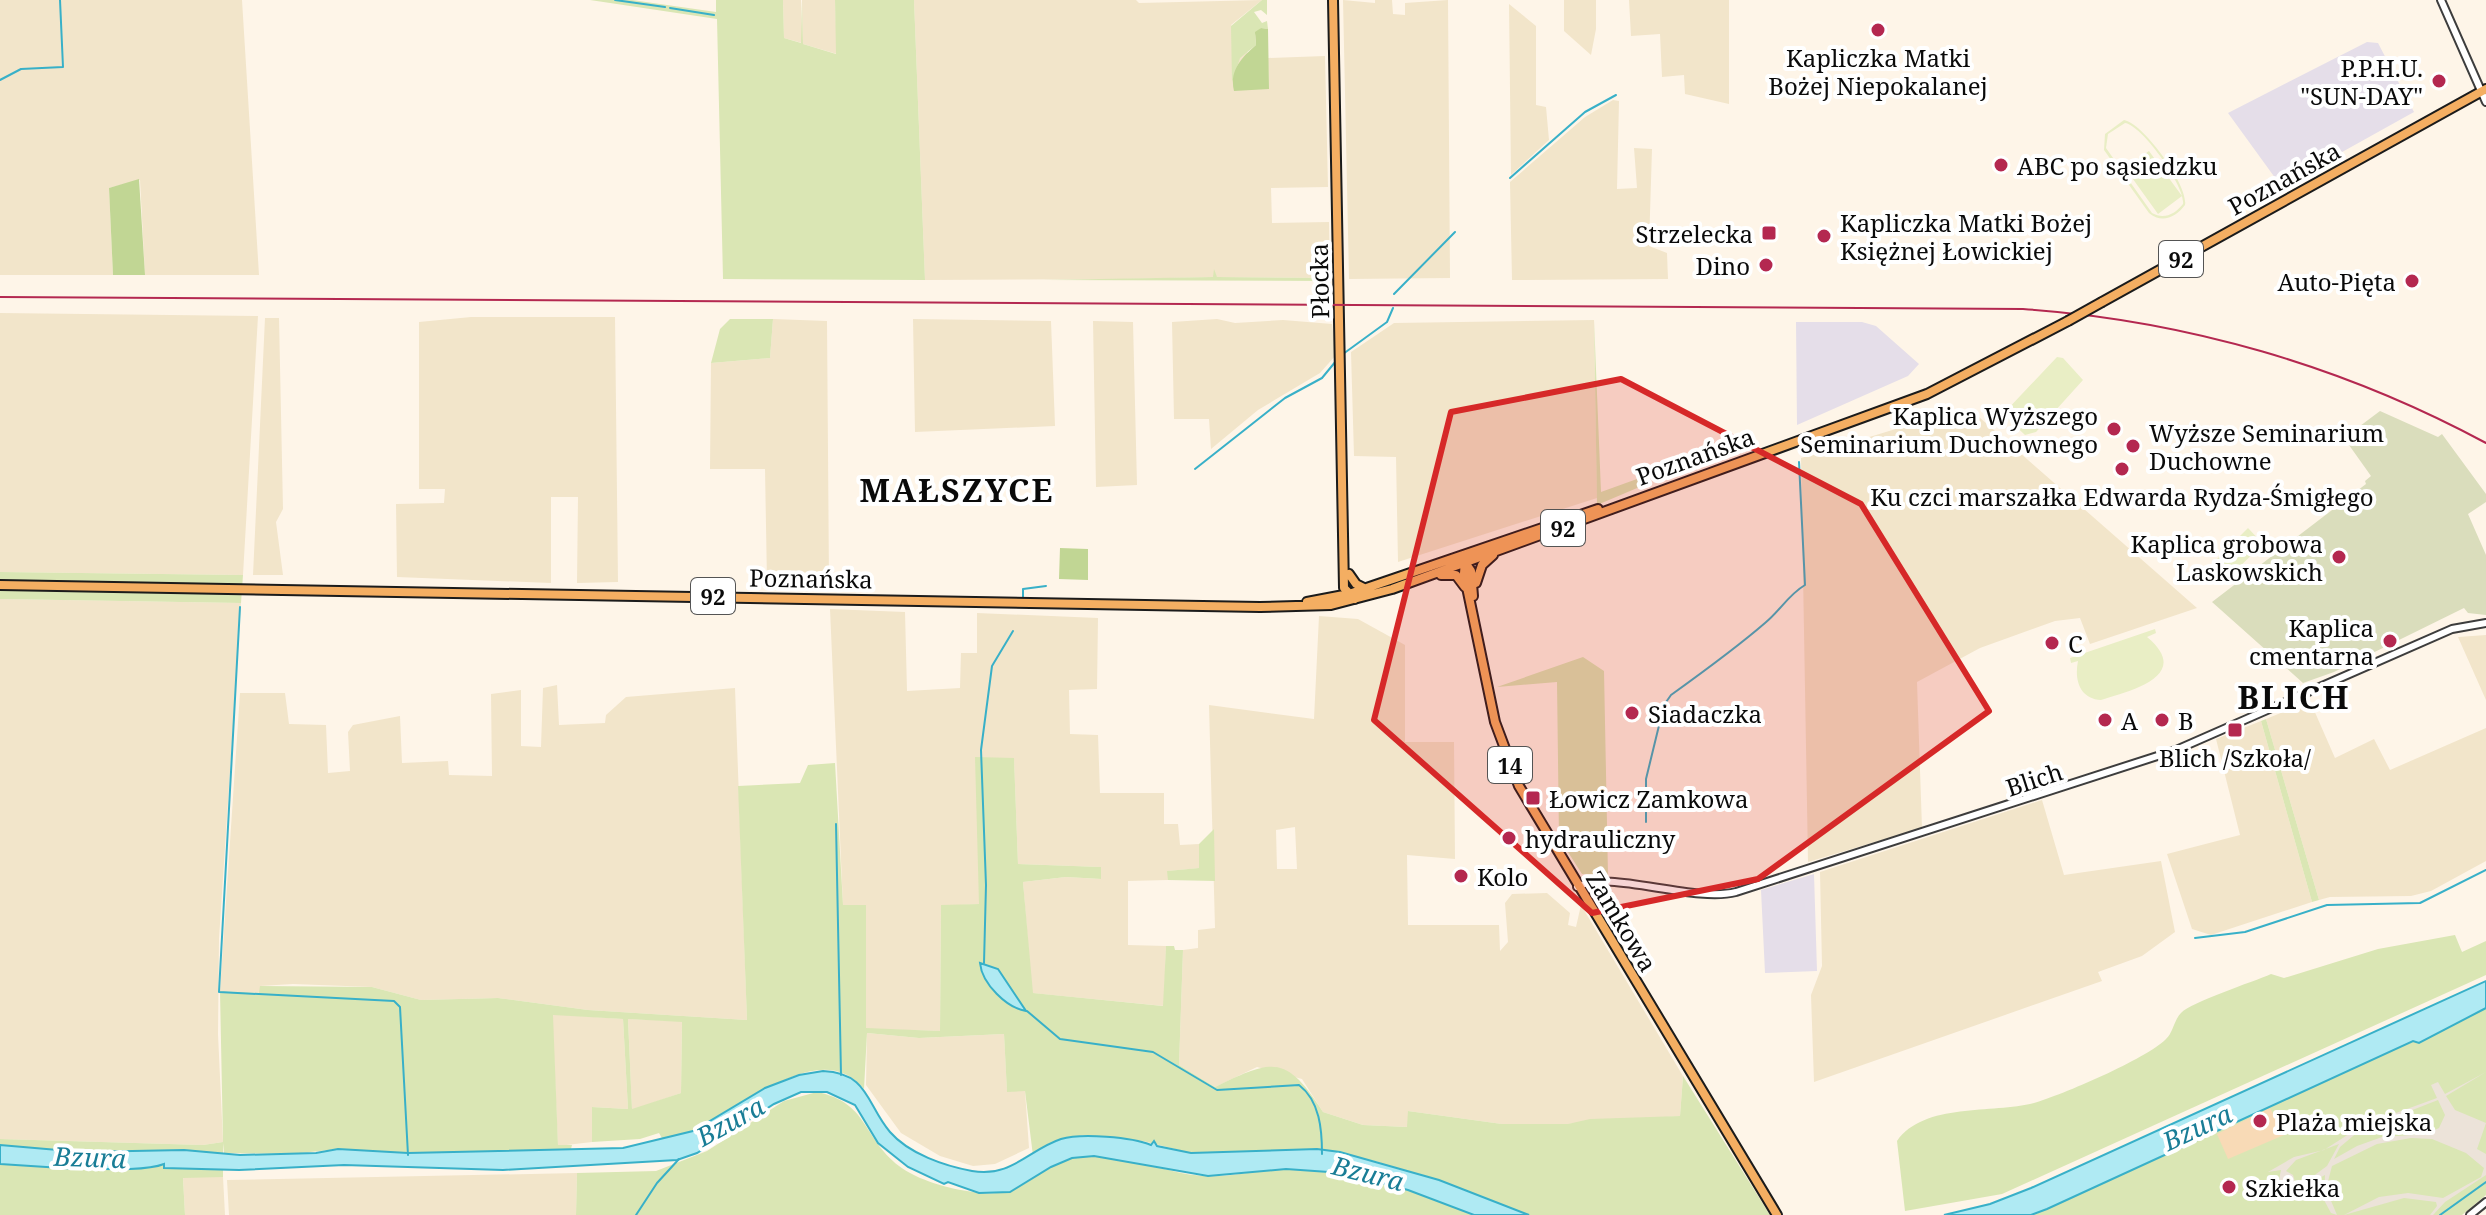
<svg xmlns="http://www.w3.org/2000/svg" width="2486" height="1215" font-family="'Noto Serif',serif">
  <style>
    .industrial { fill: #e5dee9 }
    .farmland { fill: #f2e5ca; fill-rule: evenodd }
    .green { fill: #dae6b4; fill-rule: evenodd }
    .forest { fill: #c1d694 }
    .sand { fill: #f8dab6 }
    .cemetery { fill: #daddbc }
    .pitch { fill: #e9eec5; fill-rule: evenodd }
    .plaza { fill: #ece3d9; fill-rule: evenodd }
    .water { fill: #afeaf3; stroke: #38b0c8; stroke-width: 2 }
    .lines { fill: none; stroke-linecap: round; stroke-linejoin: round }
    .stream { stroke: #38b0c8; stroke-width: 2 }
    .minor-casing { stroke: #3d3d3d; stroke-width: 10 }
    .major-casing { stroke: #1b1b1b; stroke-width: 12 }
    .minor { stroke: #fff; stroke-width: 6 }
    .major { stroke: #f4ae62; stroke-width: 8 }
    .rail { stroke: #b42850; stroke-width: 2 }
    .major-bridge-casing { stroke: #1b1b1b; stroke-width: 12; stroke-linecap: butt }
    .major-bridge { stroke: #f4ae62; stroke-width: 8 }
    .marked { fill: #d62828; fill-opacity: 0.2; stroke: #d62828; stroke-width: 6; stroke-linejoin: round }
    .poi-dot { fill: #b42850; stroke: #fff; stroke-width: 3 }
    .labels { text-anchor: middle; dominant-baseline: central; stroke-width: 8; stroke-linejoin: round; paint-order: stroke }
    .shield { fill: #fff; stroke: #545454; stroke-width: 2 }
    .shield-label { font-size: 22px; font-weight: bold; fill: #0a0a0a }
    .poi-label { font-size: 24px; fill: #0a0a0a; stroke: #fff; text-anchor: start }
    .street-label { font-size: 24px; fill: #0a0a0a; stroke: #fff }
    .water-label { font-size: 26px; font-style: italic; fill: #197d96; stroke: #fff }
    .district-label { font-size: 32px; font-weight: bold; letter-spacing: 2px; fill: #0a0a0a; stroke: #fff }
  </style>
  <rect width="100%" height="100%" fill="#fef5e8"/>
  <path class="industrial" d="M2367,42L2378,43L2414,112L2281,186L2228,113Z
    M1796,322H1862L1876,326L1919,364L1908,376L1797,425Z
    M1814,874L1817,971L1765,973L1761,890Z"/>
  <path class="farmland" d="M0,0H242L259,275H145L140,180L109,188L113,275H0Z
    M783,0H801L802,43L784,38Z
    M802,0H835L837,54L803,44Z
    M914,0H1136L1139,3L1262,0L1231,25L1269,89L1268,58L1325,56L1328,187L1271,188L1272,223L1329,222L1330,278L1217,277L1214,274V277L1124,279L925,280Z
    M1343,0L1375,3V0H1392L1393,14L1405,15V3L1448,0L1450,278L1349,279Z
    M1564,0H1596V29L1591,55L1564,31Z
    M1629,0H1729V104L1685,94L1684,75L1662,77L1660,34L1631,36Z
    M1509,4L1536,26V105L1546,107L1549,140L1511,175Z
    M1613,100L1619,101L1617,189L1637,188L1634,148L1652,149L1649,246L1667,253L1668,279L1512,280L1510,182L1585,117Z
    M0,313L258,316L243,575L0,572Z
    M471,317H615L618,582L577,583L578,497H551V583L397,577L396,504L444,503L445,489H419V322Z
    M265,318H279L283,509L276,522L283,575H253Z
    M773,319L827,321L829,582H767L765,469H710L711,363L770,358Z
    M913,319L1051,321L1055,426L915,432Z
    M1217,319L1235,323L1283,320L1332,324L1336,355L1320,373L1258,410L1211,449L1209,419H1174L1172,322Z
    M1594,320L1597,498L1398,562L1396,457L1354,456L1351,352L1394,323Z
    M1093,321L1133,322L1137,485L1096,487Z
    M1979,417L2197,608L2090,644L2080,618L2055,621L1980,648L1917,682L1922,828L1808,862L1801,458L1925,420Z
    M0,599L241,603L219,939L218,1034L223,1142L203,1145L0,1139Z
    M830,609L905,612L907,691L960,688L961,653H977V613L1098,618L1097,689L1069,690L1070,734L1098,735L1100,793H1164V824H1178L1180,845L1199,844L1200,868L1168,871V880L1128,881V945L1166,946L1164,1006L1032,993L1023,882L1066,877L1100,879L1101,867L1018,864L1014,759L979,888V904L941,906L940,1031L866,1029V905L843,906Z
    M1319,616L1358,619L1405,645V742H1454L1455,859L1407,855L1408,925H1499L1500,951L1508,942L1505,903L1512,894L1547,893L1570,913L1568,925L1576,927L1581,905L1683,1076L1680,1116L1568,1124H1502L1408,1111V1127L1363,1125L1323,1112L1302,1079L1257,1067L1215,1087L1179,1065L1183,950L1198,948V930L1215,928L1209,705L1314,719ZM1295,827L1297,869H1277L1276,830Z
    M2486,635V700L2458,637Z
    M557,685L559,725L605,723L606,715L626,697L735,688L747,1020L588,1010L498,998L421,1000L372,987L293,984L260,986V993L220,991L240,693H285L289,724L326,725L328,773L350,771L348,732L353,725L400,716L402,763L448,761L449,775L492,776L491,694L521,690V746L541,747L543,688Z
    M2310,701L2335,758L2374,739L2390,770L2486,728V861L2431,891L2411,896L2330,897L2319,900L2266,719Z
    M2261,721L2312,902L2211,935L2192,929L2167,854L2240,835L2216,739Z
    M2042,800L2064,875L2161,861L2175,932L2142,956L2098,972L2102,981L1814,1082L1811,995L1822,966L1820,872Z
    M552,1014L623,1019L628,1109L593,1107L592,1142L558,1146Z
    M628,1019L682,1021L681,1093L632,1110Z
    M867,1033L919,1038L1004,1034L1007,1091H1025L1029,1148L995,1164L973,1166L940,1156L901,1133L866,1085Z
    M577,1173L576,1215H229L227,1180Z
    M183,1177H223L225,1215H185Z"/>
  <path class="green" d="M590,0H632L716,12V0H783L784,38L801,43L802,0L803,44L836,54L835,0H914L925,280L723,279L717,19Z
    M1262,0H1267V15L1261,10L1254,12L1262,23L1267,21L1268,29L1261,28L1255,35L1256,45L1240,58L1232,82L1231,26Z
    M1214,269L1217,277L1330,278V281L1043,280L1213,277Z
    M730,319H773L770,358L711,363L720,329Z
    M1594,320L1601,492L1637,479V474L1646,473L1649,483L1597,505Z
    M0,572L243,575L241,603L0,599Z
    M1583,657L1604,671L1608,875L1582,874L1559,838L1557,682L1497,687Z
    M2266,719L2319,900L2312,902L2261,721Z
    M975,757L1014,758L1018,864L1101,867V879L1066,877L1023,882L1033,993L1163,1006L1166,946H1174L1175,950H1183L1179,1065L1215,1087C1273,1059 1286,1054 1323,1112L1363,1125L1407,1127L1408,1111L1502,1124H1568L1590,1119L1680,1116L1683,1076L1770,1215H1529L1439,1180L1400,1172L1379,1162L1317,1149L1191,1153L1143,1141L1083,1135L1061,1140L1033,1156L1025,1091L1007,1092L1004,1034L919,1038L867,1033L864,1089C821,1036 745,1107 704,1126C692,1132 677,1135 663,1140L659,1133L640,1139L592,1142V1107L628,1109L623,1019L553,1015L558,1145H572L571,1149L408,1153L338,1149L292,1154L224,1153L223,1143V1177L183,1178L185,1215H0V1139L203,1145L223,1142L220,991L259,993L260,986L372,987L421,1000L498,998L588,1010L747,1020L738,786L800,783L808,765L835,763L843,905H866V1028L940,1031L941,905L979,904ZM628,1019L682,1022L681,1093L632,1109Z
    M1214,829L1215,881L1168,880L1167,871L1199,868V844Z
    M2455,935L2462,952L2486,941V975L2002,1194L1905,1211L1897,1141C1925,1102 1992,1114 2034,1103C2062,1095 2146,1059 2166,1039C2173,1033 2174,1020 2181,1013C2191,1002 2253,982 2271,974L2284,978L2378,949Z
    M2486,1008V1195L2462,1215H2031L2414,1041L2419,1043Z
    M817,1092C869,1103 861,1136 899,1166C917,1180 950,1189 973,1192C1030,1202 1038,1159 1084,1156C1124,1153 1164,1173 1203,1176C1231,1178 1260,1169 1288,1169C1348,1170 1420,1188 1474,1215H576L577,1173L656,1171L707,1151L784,1101Z"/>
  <path class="forest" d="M1261,28L1268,29L1269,89L1234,91C1229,71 1242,57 1256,45L1255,32Z
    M139,179L145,275H113L109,188Z
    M1060,548L1088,549V580L1059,579Z"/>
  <path class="sand" d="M2270,1108L2284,1135L2228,1159L2217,1134Z"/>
  <path class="cemetery" d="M2380,411L2438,437L2442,434L2486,494V502L2468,514L2486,555V615L2468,613L2464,608L2334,672L2303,683L2212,602L2366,484L2365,481L2371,476L2344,438Z"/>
  <path class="pitch" d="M2124,120C2143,123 2189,186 2185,205C2176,217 2162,224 2149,213L2104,150L2105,134ZM2125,123C2142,125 2186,187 2183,204C2175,214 2164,220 2152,213L2106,148L2108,134Z
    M2149,151L2182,196L2158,214L2125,168Z
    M2057,357L2063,358L2083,380L2036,432L2025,435L2008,419L2005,412Z
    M2248,528L2263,544L2231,575L2216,560Z
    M2155,629L2156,633L2147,637C2194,676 2129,691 2101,700C2080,699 2074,680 2078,661L2071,663L2070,658Z"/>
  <path class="plaza" d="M2486,1072L2446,1096L2455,1110L2486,1123L2477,1149L2486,1154V1175L2445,1202L2433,1215H2430L2437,1206L2436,1202L2404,1198L2344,1215L2379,1197L2408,1193L2443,1198L2481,1177L2484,1168L2466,1153L2432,1139L2411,1138L2377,1144L2332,1166L2326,1189L2337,1215L2331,1213L2324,1200L2325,1175L2305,1186L2277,1189L2281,1170L2268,1172L2294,1157L2324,1150L2363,1125L2437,1098L2431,1085L2438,1082L2445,1094ZM2438,1100L2445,1115L2439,1128L2426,1134L2382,1137L2357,1146L2334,1159L2340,1147L2359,1131ZM2339,1144L2327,1166L2312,1177L2295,1182L2293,1175L2286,1171L2296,1160Z"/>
  <path class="water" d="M980,963L998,969L1026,1011C1007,1008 982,984 980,963Z
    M2486,981V1008L2419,1043L2413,1041L2047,1209L2031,1215H1944L1990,1204L2031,1188Z
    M823,1071C869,1073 866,1104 890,1132C909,1154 945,1166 972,1171C1011,1178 1028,1150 1061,1139C1081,1133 1132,1137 1151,1145L1154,1141L1157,1146L1191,1153L1317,1149L1340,1152L1439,1180L1529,1215H1474L1408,1190L1343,1173L1286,1169L1208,1176L1094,1156L1072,1158L1051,1167L1010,1192L979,1193L948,1182L944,1184L908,1167L878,1143L855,1105L827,1092H801L774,1104L697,1153L677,1160L503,1170L344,1165L239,1170L164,1168V1164C149,1170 111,1170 94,1168L91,1164L77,1169L0,1164V1145L81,1152L184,1150L240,1155L316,1153L338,1149L408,1153L623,1148L693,1131L765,1088L799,1075Z"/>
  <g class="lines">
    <path class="stream" d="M615,0L665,7
      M670,8L714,15
      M0,80L21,69L63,67L60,0
      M1510,178L1585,112L1616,95
      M1394,294L1455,232
      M1343,354L1387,322L1393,308
      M1195,469L1285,398L1322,378L1336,361
      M1023,600V589L1046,586
      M240,607L219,992L394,1001L400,1007L408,1155
      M1646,822V779L1664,705L1671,695C1703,672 1735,649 1765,623C1780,611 1788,595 1805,585L1799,462
      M836,824L841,1075
      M2195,938L2245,932L2327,905L2420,903L2486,870
      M984,963L986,885L981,750L992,666L1013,631
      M1027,1011L1060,1039L1153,1052L1217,1090L1299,1085C1320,1101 1322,1130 1322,1154
      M636,1215L657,1183L679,1159
      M2440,1215L2486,1182"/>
    <g class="minor-casing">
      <path id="minor" d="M2441,0L2486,102
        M1577,887C1607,869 1693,903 1736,892L2176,750L2452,629L2486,623
        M2470,1215L2486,1202"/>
    </g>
    <g class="major-casing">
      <path id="major" d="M1333,0L1344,588L1355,599
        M2102,302L2486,89
        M1464,561L1471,571L1473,596
        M1465,562L1464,573L1495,722L1519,786L1777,1215
        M1349,574L1356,584L1364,588
        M1441,575H1456L1465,587
        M1476,583L1482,565L1493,555
        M0,585L1260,607L1331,605L1392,589L1927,394L2068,321
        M1307,602L1349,594L1598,509"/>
    </g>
    <use href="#minor" class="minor"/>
    <use href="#major" class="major"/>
    <path class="rail" d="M0,297L2023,309C2185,320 2343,366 2486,443"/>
    <g class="major-bridge-casing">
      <path id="major-bridge" d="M2068,321L2102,302"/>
    </g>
    <use href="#major-bridge" class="major-bridge"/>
  </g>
  <path class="marked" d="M1621,379L1861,504L1989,711L1758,879L1592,913L1374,720L1451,412Z"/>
  <g class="poi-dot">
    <circle cx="1878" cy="30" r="8"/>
    <circle cx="2439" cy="81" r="8"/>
    <circle cx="2001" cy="165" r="8"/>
    <rect x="1761" y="225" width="16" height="16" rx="4"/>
    <circle cx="1824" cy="236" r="8"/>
    <circle cx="1766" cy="265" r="8"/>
    <circle cx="2412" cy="281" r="8"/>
    <circle cx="2114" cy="429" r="8"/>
    <circle cx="2133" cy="446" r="8"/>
    <circle cx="2122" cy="469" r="8"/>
    <circle cx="2339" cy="557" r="8"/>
    <circle cx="2390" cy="641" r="8"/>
    <circle cx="2052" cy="643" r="8"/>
    <circle cx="1632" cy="713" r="8"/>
    <circle cx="2105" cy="720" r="8"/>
    <circle cx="2162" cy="720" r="8"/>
    <rect x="2227" y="722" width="16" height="16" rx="4"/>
    <rect x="1525" y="790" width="16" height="16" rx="4"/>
    <circle cx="1509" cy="838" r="8"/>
    <circle cx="1461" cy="876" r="8"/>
    <circle cx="2260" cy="1121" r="8"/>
    <circle cx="2229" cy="1187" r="8"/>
  </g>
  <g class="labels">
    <g class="shield">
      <rect x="2159" y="241" width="44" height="36" rx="6"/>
      <rect x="1541" y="510" width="44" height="36" rx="6"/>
      <rect x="691" y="578" width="44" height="36" rx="6"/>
      <rect x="1488" y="747" width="44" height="36" rx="6"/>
    </g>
    <g class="shield-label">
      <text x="2181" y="259">92</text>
      <text x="1563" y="528">92</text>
      <text x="713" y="596">92</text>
      <text x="1510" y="765">14</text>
    </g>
    <g class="poi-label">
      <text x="1878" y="57" text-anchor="middle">Kapliczka Matki<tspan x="1878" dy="28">Bożej Niepokalanej</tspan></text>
      <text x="2423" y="67" text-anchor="end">P.P.H.U.<tspan x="2423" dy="28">"SUN-DAY"</tspan></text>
      <text x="2017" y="165">ABC po sąsiedzku</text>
      <text x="1840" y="222">Kapliczka Matki Bożej<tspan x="1840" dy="28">Księżnej Łowickiej</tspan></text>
      <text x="1753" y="233" text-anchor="end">Strzelecka</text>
      <text x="1750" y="265" text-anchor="end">Dino</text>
      <text x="2396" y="281" text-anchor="end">Auto-Pięta</text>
      <text x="2098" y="415" text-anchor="end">Kaplica Wyższego<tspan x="2098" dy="28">Seminarium Duchownego</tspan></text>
      <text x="2149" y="432">Wyższe Seminarium<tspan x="2149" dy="28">Duchowne</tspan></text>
      <text x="2122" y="496" text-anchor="middle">Ku czci marszałka Edwarda Rydza-Śmigłego</text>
      <text x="2323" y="543" text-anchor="end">Kaplica grobowa<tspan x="2323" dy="28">Laskowskich</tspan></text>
      <text x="2374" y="627" text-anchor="end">Kaplica<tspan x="2374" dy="28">cmentarna</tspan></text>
      <text x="2068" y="643">C</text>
      <text x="1648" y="713">Siadaczka</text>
      <text x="2121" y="720">A</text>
      <text x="2178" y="720">B</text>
      <text x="2235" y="757" text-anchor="middle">Blich /Szkoła/</text>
      <text x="1549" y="798">Łowicz Zamkowa</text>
      <text x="1525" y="838">hydrauliczny</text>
      <text x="1477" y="876">Kolo</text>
      <text x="2276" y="1121">Plaża miejska</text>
      <text x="2245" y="1187">Szkiełka</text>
    </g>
    <g class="street-label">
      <text transform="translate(2284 178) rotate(-29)">Poznańska</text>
      <text transform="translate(1319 281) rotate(-91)">Płocka</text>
      <text transform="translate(1695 456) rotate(-20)">Poznańska</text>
      <text transform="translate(811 578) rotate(1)">Poznańska</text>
      <text transform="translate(2034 779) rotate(-18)">Blich</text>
      <text transform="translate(1622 921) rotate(59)">Zamkowa</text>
    </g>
    <g class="water-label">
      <text transform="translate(730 1121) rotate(-29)">Bzura</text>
      <text transform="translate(2197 1127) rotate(-25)">Bzura</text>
      <text transform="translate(90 1157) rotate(2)">Bzura</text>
      <text transform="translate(1368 1173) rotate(14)">Bzura</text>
    </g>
    <g class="district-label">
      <text x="957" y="489">MAŁSZYCE</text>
      <text x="2294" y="696">BLICH</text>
    </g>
  </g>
</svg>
